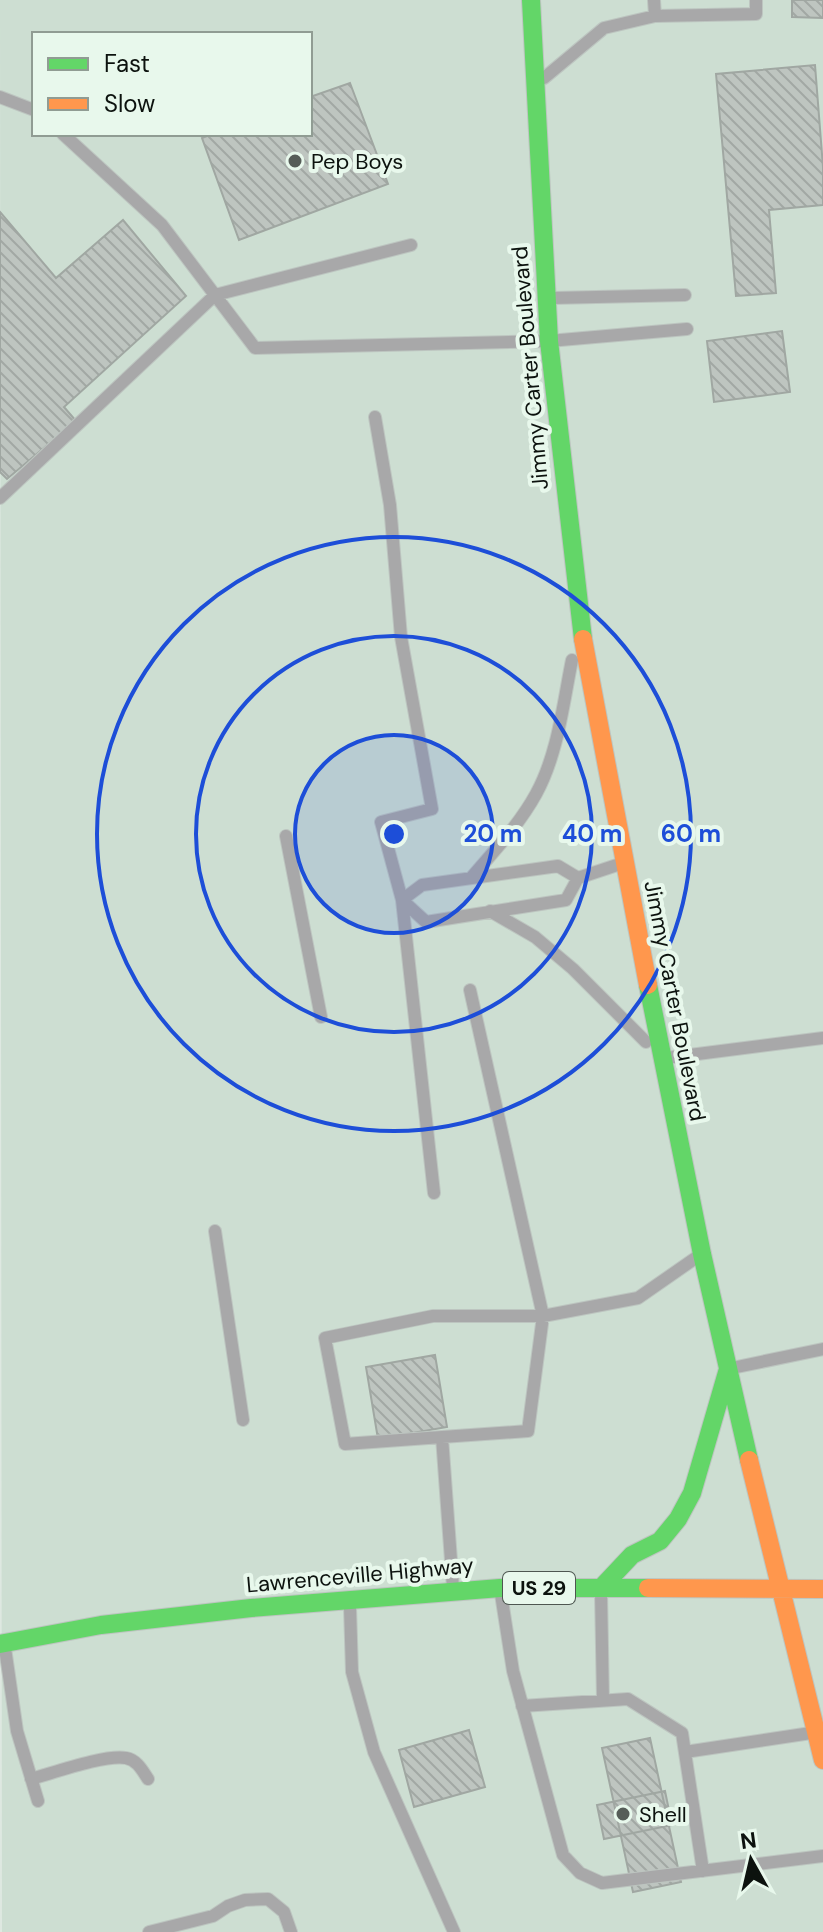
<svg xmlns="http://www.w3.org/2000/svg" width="823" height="1932" font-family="'DM Sans',sans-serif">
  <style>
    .built { fill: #cdded2; fill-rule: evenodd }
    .building { fill: url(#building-back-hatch); stroke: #a0a7a2; stroke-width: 2 }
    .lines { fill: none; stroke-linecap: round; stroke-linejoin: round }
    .lane-casing { stroke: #bdc5c0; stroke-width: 14 }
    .fast-casing { stroke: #bdc5c0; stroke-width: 20 }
    .slow-casing { stroke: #bdc5c0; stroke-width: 20 }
    .lane { stroke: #a8a8a9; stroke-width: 12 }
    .fast { stroke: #63d668; stroke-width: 18 }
    .slow { stroke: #ff974d; stroke-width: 18 }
    .ring { fill: none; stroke: #1d4ed8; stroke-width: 4 }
    .poi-dot { fill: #565d58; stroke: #e8f8ec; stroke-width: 3 }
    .labels { text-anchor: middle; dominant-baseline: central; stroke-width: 8; stroke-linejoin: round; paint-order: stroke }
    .shield { fill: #e8f8ec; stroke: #4e5751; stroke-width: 2 }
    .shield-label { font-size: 20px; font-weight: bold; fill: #0c120e }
    .poi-label { font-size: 22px; fill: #0c120e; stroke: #e8f8ec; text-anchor: start }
    .street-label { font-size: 22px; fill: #0c120e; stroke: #e8f8ec }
    .centre { fill: #1d4ed8; stroke: #e8f8ec; stroke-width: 4 }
    .ring-label { font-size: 24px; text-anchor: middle; font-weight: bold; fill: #1d4ed8; stroke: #e8f8ec; stroke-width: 8; stroke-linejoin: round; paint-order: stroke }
  </style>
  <defs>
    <pattern id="building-back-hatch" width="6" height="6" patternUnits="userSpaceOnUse" patternTransform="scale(2)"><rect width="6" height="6" fill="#bec5c0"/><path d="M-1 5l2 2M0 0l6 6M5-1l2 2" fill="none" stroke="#a2a8a4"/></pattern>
  </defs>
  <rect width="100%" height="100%" fill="#dee8e1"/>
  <path class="built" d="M0,0H823V1932H2ZM34,34H310V134H34Z"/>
  <path class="building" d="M792,0H823V18L792,17Z
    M815,65L823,167V205L769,210L776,293L736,296L716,74Z
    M350,83L388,184L239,240L202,138L212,134H310V97Z
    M0,212L56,278L123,220L186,296L64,407L76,421L7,479L0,472Z
    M782,331L790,392L714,402L707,341Z
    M435,1355L447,1427L378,1439L366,1367Z
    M469,1730L485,1787L414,1807L399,1750Z
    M650,1738L681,1882L633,1892L602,1748Z
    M665,1791L672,1825L604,1839L597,1805Z"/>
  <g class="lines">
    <g class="lane-casing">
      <path id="lane" d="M654,0L655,16
        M544,78L604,28L655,16L756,14V0
        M0,97L34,110
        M63,134L162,225L255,348L549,341L687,329
        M552,298L685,295
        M375,417L390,505L401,637L432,809L381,822L402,900L434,1193
        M0,498L215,295L411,245
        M286,836L321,1017
        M471,878C494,851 519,825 536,794C558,754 563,704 572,660
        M578,878L558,866L422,885L402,900L426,922L566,900L578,878L617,865
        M490,911L535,937L573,969L646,1042
        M666,1058L823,1038
        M215,1231L243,1420
        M732,1368L823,1349
        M442,1437L528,1431L543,1316L470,990
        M453,1588L442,1437L345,1444L325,1338L433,1316H543L638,1298L697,1257
        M601,1592L603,1701
        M501,1594L513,1671L563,1855L580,1873L602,1883L823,1856
        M350,1607L352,1672L374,1752L454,1932
        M5,1648L17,1731L38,1801
        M522,1706L628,1699L682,1733L703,1871
        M685,1752L811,1733
        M31,1779C53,1773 106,1754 126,1758C137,1760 142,1770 148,1779
        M149,1932L213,1916L228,1906L245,1900L268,1899L284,1912L291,1932"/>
    </g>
    <g class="fast-casing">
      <path id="fast" d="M531,0L549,341L583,639
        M648,985L702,1254L749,1460
        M601,1588L632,1555L660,1541L678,1519L692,1493L728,1369
        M0,1644L101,1625L251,1608L500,1588H648"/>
    </g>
    <g class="slow-casing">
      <path id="slow" d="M583,639L648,985
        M749,1460L823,1760
        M648,1588L823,1589"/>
    </g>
    <use href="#lane" class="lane"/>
    <use href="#fast" class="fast"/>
    <use href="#slow" class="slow"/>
  </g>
  <circle cx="394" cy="834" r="99" fill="#1d4ed8" fill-opacity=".12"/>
  <g class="ring">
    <circle cx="394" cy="834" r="99"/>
    <circle cx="394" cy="834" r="198"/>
    <circle cx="394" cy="834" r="297"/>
  </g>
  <g class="poi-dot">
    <circle cx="295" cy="161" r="8"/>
    <circle cx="623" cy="1814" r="8"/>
  </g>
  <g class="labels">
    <rect class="shield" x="503" y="1572" width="72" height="32" rx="6"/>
    <g class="shield-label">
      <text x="539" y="1588">US 29</text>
    </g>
    <g class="poi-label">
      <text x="311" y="161">Pep Boys</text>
      <text x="639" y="1814">Shell</text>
    </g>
    <g class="street-label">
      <text transform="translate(530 368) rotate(-95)">Jimmy Carter Boulevard</text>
      <text transform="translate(675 1001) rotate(79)">Jimmy Carter Boulevard</text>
      <text transform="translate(360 1575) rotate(-5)">Lawrenceville Highway</text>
    </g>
  </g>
  <circle cx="394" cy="834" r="12" class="centre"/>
  <g class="ring-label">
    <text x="493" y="842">20 m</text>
    <text x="592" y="842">40 m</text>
    <text x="691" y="842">60 m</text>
  </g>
  <rect x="32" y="32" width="280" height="104" fill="#e8f8ec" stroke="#909c93" stroke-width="2"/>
  <rect x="48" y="58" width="40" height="12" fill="#63d668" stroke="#909c93" stroke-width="2"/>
  <text x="104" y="72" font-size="24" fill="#0c120e">Fast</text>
  <rect x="48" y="98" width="40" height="12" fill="#ff974d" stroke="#909c93" stroke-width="2"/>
  <text x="104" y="112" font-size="24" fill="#0c120e">Slow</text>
  <g transform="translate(751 1860) rotate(352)" stroke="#e8f8ec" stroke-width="6" paint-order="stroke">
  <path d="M0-6L14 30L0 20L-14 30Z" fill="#0c120e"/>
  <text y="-12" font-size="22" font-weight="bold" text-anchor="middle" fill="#0c120e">N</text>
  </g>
</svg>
